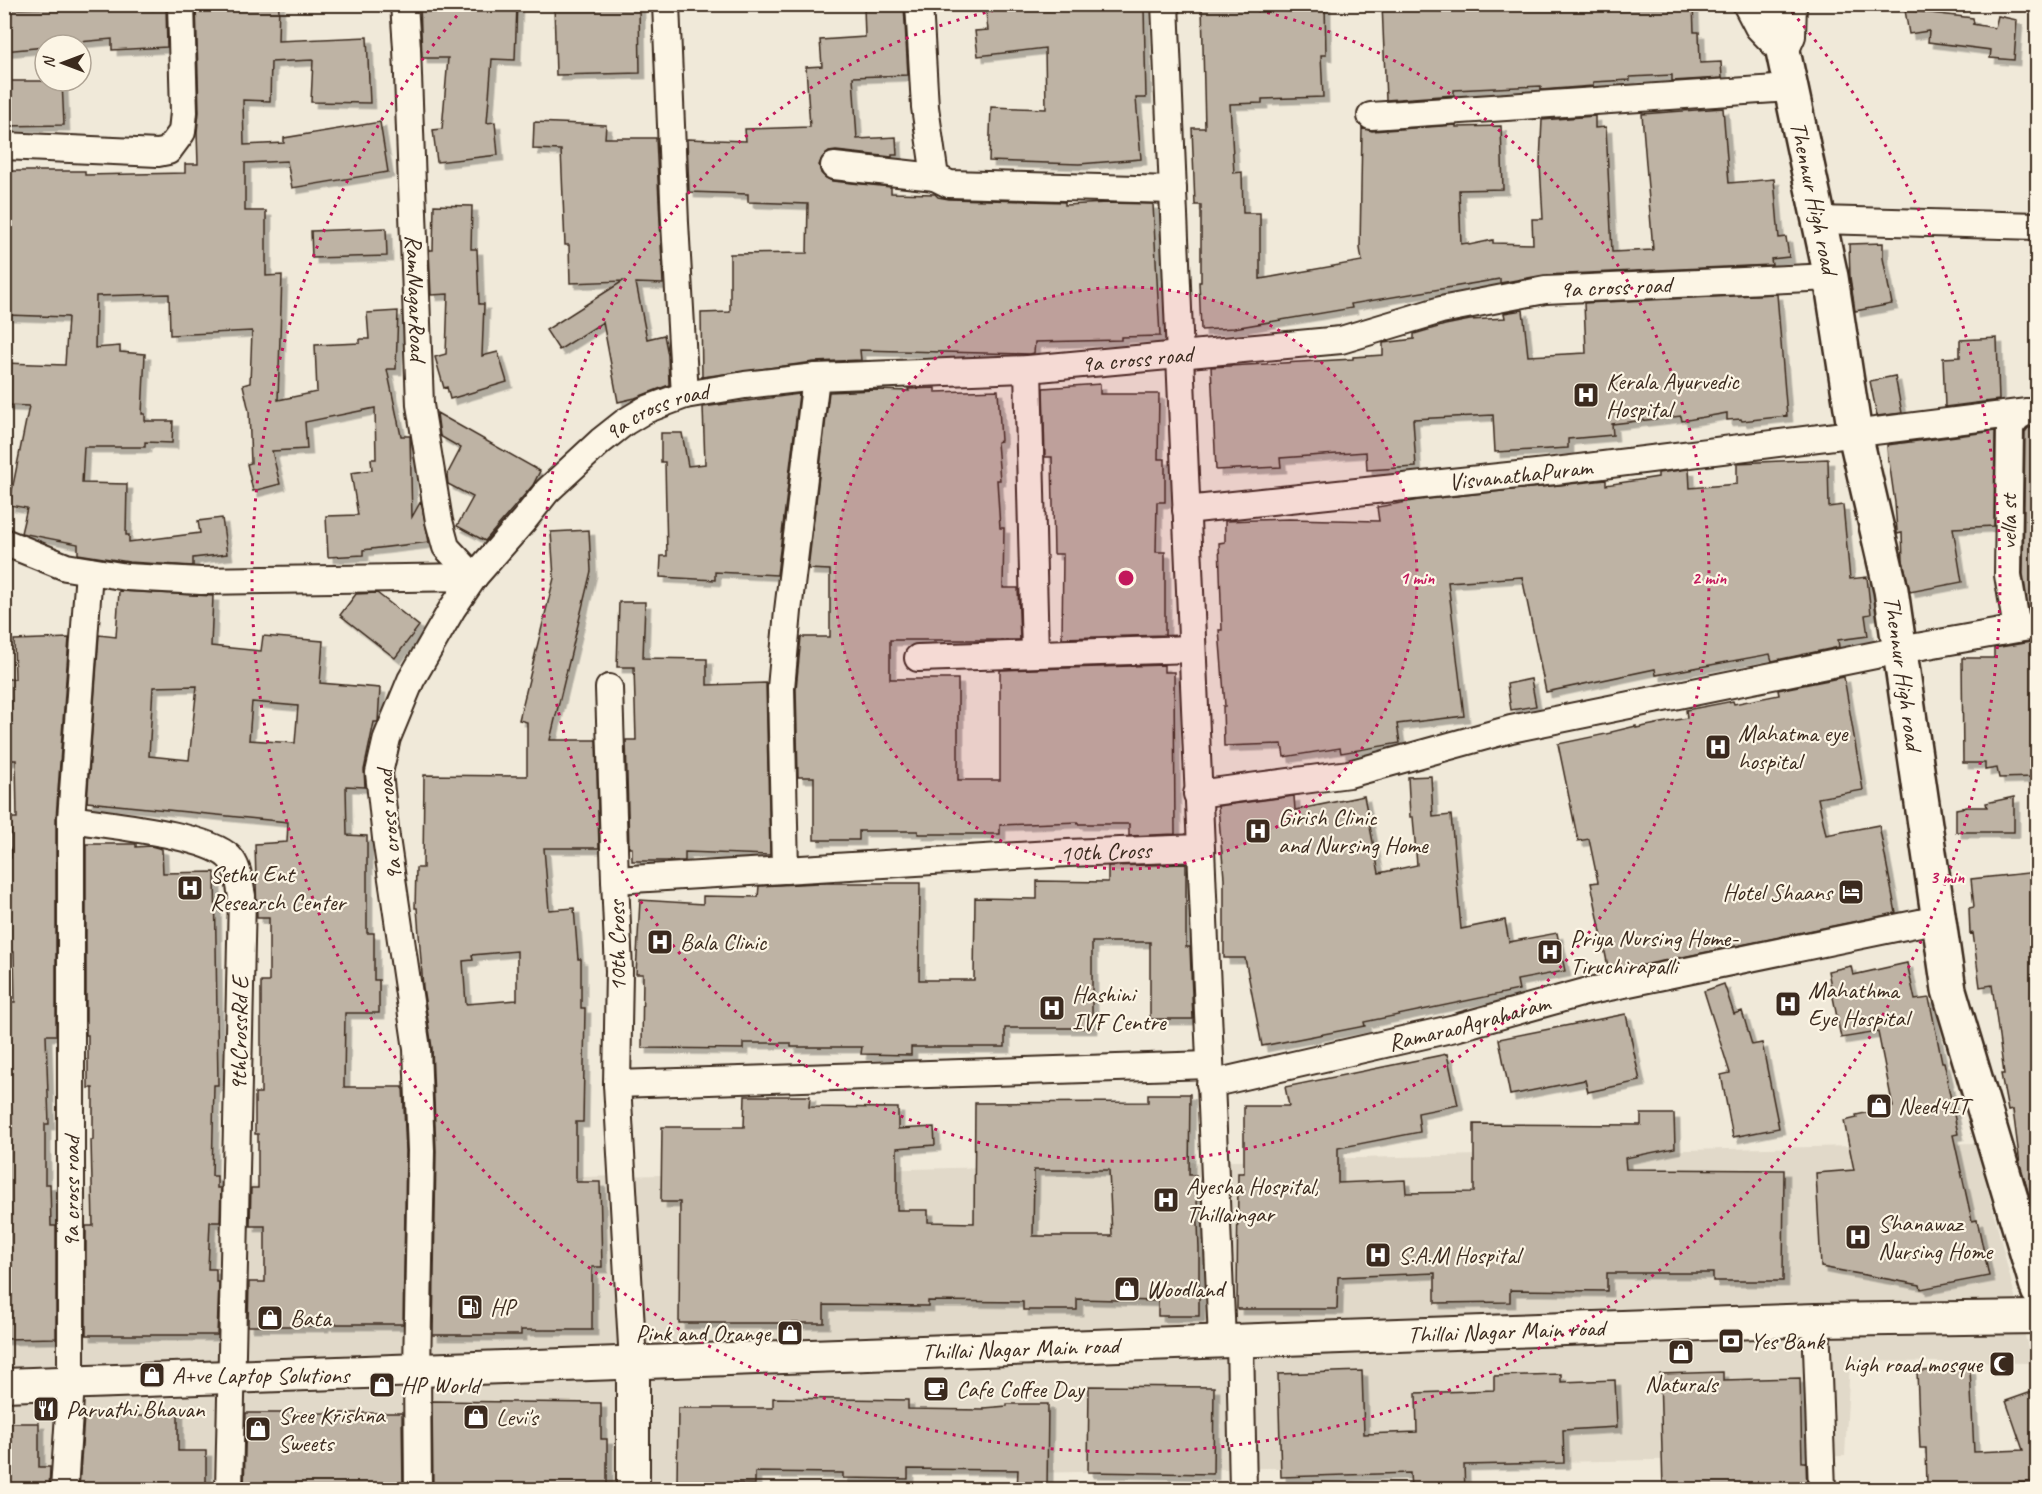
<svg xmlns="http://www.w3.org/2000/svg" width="2042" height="1494" font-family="Caveat,sans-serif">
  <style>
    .built { fill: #e1d9c9 }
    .building { fill: #beb3a4; stroke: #3b2a1e; stroke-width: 1.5; fill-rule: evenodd; filter: url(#shadow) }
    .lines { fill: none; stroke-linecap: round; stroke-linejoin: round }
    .minor-casing { stroke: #3b2a1e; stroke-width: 30 }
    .tertiary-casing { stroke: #3b2a1e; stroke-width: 36 }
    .secondary-casing { stroke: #3b2a1e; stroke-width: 38 }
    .minor { stroke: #fcf5e5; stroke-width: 26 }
    .tertiary { stroke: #fcf5e5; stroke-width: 32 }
    .secondary { stroke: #fcf5e5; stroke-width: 33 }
    .ring { fill: none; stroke: #c2185b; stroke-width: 3; stroke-dasharray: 3 6 }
    .labels { text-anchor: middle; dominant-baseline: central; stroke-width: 4.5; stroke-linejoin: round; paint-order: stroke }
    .street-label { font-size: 24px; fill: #3b2a1e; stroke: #fcf5e5 }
    .poi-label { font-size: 24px; fill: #3b2a1e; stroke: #fcf5e5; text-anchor: start }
    .centre { fill: #c2185b; stroke: #fcf5e5; stroke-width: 3 }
    .ring-label { font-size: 18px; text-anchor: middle; font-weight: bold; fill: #c2185b; stroke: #fcf5e5; stroke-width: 4.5; stroke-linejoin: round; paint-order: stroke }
  </style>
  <defs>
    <filter id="shadow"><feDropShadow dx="5.5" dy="5.5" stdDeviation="0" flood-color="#0004"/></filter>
  </defs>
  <rect width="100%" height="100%" fill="#f0e9d9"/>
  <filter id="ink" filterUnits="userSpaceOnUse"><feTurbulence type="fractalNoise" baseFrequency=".0167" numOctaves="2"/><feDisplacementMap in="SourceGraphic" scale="12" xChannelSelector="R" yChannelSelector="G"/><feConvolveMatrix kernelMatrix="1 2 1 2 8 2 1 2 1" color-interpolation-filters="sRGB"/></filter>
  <g filter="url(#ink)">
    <path class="built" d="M1976,1143L2032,1363L1850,1361L1845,1456L269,1489H5L4,1191Z"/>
    <path class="building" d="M42,4H152V10L166,8L167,47L112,50V39L45,45V47L4,51V9L43,8Z
      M196,4H279L278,41L367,37L370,103L311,102L313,60L271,62L270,101L243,100L244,145L284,143V138L380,122L388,172L292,188L287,161L245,163V211H266V276L282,275L278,400L317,392L315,345L360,343V339H369L367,313L398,311L396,369H387L401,436H410L412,517L421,501L429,542L363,550V555L328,557L326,516L358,515L351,473L372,470L371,459H376L375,408L305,422L307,449L272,451L280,484L253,491L247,464L251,463L249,411L243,385L250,383L252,331L170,335L169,294L96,296L95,348L120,346V352L145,354L142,414H145V421H173L172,443L145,442V447H84L82,483L127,484L126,535H129V542L200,533L198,521L222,518L227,554L193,558V566L129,562L78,554V544L21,533L27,508L9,505L29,406L4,405V363L65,365L68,317L6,315L10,171H85V175L185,173V164H198L197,132L199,112Z
      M420,4H517L515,60L492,59L487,123L495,122L498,155L437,162L433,130L442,129L448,58H422Z
      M554,4H639L640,73L556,75Z
      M985,4H1032V10L1144,8L1146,98H1136L1141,159L1079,164L989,161L991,107L1046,109L1045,48L978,56L975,31L988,30Z
      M1252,4H1325L1326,55H1321L1323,97L1262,99V103L1230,104L1234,173L1242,172L1243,213H1260V279L1362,261L1360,248L1362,128L1372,131L1456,125V127L1501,126L1503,189L1459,190L1461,244L1468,243L1469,245L1493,240V243L1533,244L1532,219H1543L1540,163L1542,120L1595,116V128L1606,127L1612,252L1653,250L1642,114L1723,108L1729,183L1774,179L1779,238L1786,237L1789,257L1771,259L1772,265L1544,275L1500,283V279L1351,304L1352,308L1234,328L1201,330L1199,282H1201V205H1195L1192,128H1205L1202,6Z
      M1382,4H1693L1694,32H1699L1700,63L1721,62L1722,78L1672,81V75L1630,77V80L1593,82V86L1541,90V86L1454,90V95L1386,100Z
      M904,6L908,75L853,77L857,139L896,137L897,155H892V157L836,151L829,152L822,158L819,165L821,173L826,178L832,181L891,187V193L935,194L938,197L949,199L1065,202V205L1107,203L1153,204L1160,336L1121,337V340L1035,342L1034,353L1030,354L860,350L861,360L814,362L702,377L701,313L730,312V254L807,253L808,204L748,202V194L689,192L687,139L746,141L745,129L810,127L806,67L822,66L820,40L865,37L864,7Z
      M1905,10L1973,18L1974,24H1972L1995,28L1998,16L2017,20L2014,60L1990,58L1991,50L1928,42L1929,31L1909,34Z
      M4,81H62L64,125L4,126Z
      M534,122L606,125L605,138H656L663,284L636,283L647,339L664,335L668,355L669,385L635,398L618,402L603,322L559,350L546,330L623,281L570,283L569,245H565L561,150L533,149Z
      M434,205L472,206L471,249H477L479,304H484L482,356L498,352L507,382L450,399L447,387L444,388L435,357L446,354L448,294L431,295L429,250H433Z
      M386,228L387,256L312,258L311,231Z
      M1883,243V258L1892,304L1855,311L1850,277L1849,244Z
      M1777,294L1787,416L1742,421L1741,419L1727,420V413L1682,421L1681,416L1612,424L1613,435L1568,439V448L1495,452L1493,415L1413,419L1416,467L1367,470L1366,452L1280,458L1281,467L1216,470L1211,367L1353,359V357L1383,355V343L1414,339V334L1445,325L1470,320L1505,318L1504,313L1523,310L1528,356L1586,353L1584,303Z
      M1997,338L1999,400L1945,407L1943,358L1960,357V340Z
      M1895,376L1902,413L1877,416L1870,381Z
      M1100,384V394H1159L1158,459H1165V502H1157L1156,552H1165V635L1062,638L1063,554H1054L1052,457H1045L1043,388Z
      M935,388V392L998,390L1001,441L997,442L1000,480H997L1000,528H1004L1003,588H1018L1020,640H890V679H958V780H1000V670L1164,665V672H1174L1175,834L1129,836V824H1078V822L1000,825V834H918V831H859V840H814V777H798L796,689L801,637H830V570L808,569L829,392L875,390L909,391L908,389Z
      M799,394L777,575L715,572V580L660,577L661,556H667L665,462H661V433H682L688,466L705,464L703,407Z
      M437,413L540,471L533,485L485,541L457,526L473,497L448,484L447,475L461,448L440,436Z
      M2028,428H2037V611L2029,612L2023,574L2025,432Z
      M1995,431L1994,526L1953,528L1962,582L1910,592L1903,561L1902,533L1897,534V531L1895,503L1889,461H1888L1887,445Z
      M1828,459L1829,507L1843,505L1850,579L1867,577L1871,614L1865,615L1868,636L1838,640L1839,647L1772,661L1770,654L1656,675L1655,669L1546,692L1522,577L1448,582L1464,716L1397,724L1400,743L1341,753L1340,748L1284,757L1282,744L1224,746L1223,706H1225L1219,630H1222L1219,543L1225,542V521L1289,519L1379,521L1377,507L1419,500L1606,480V485L1658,477V473L1689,469L1690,488L1737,484V463Z
      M589,530L591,571L550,740H596L599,848H544L549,910L574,908L578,959H581V1008H585L583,1122H576V1182H600L602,1267H592V1330H521V1335H433L436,1151L432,1048L423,987L417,908H415L416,868H423L424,775L527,776V722L519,720L554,578L551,532ZM517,951V1000L466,1004L463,961L473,960L472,955Z
      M119,591L213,596L211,646L261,651L263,636L323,641L320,683L380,688L378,722H374L364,770L365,787L346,786L347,835L367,836V933H374V980H379V1013H345L344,1087H403L406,1151L403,1324H323V1326H248L249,1282H265V1226H250L251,1188H258V1134H255V1093H261V982H269V918H257L255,844L287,842L288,822L87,802L99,635L116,637ZM197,686L189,760L149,756L153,687ZM252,702L298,706L295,743L249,740Z
      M377,593L419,626L395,658L340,615L356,594Z
      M619,602H645L643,658L707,659V685L766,683L770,855L685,852V861H632V848H629L626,740H636L634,667H617Z
      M69,638L56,819V1035H46L49,1124H45V1184H50L51,1226H56V1338L4,1339V1002H15L14,952H9L8,891H4V858H11V818H17L16,760H6L5,679H15L14,640Z
      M2037,641V684H2035V716H2033L2034,777L1999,778L1997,768L1985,770V763H1963L1962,658H1994V648Z
      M1844,677L1863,790L1818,798L1826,835L1879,825L1896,913L1609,972L1591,883L1598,882L1589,839L1578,841L1558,744L1611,733V732L1636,726V728L1687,718L1686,710L1733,701L1734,704L1779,695L1778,690Z
      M1531,679L1536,706L1511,710L1507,684Z
      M1431,776L1433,817L1451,815L1461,929L1505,920L1509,942L1557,933L1565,971L1517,980L1519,990L1364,1022L1365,1026L1262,1046L1245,958H1224V878L1218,806L1294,796L1295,810L1364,796L1379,873L1417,865L1413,817H1410L1408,777Z
      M2014,797V832H1956V809L1967,807H1987L1986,803Z
      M86,844H136V847L151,846L162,849L163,873L215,872L218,1085H214L212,1176H217V1188H221L220,1222H210L208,1269H216V1282H219L217,1335H86V1226H93L91,1140H93V1088H88V1035H86Z
      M1186,864V947H1190L1193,1019H1150V942H1092V1028H1005V1047H911V1055L861,1054L862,1047H791V1043H743V1049L642,1048L643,974H636L640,900L703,904V896L758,897L759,886L818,883H920L919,980H974L975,898L1037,899V881L1108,882V866Z
      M2037,872V1201L2031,1202L2020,1164L2013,1110L2008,1111L2001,1074H2004L1992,985L1980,987L1973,933L1970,934L1969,908L1974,907L1971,879Z
      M1907,963L1915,1000L1929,998L1942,1062H1944L1948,1080H1947L1958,1134L1953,1135L1972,1221L1977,1220L1989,1276L1921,1289L1920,1285L1821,1267L1816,1173L1854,1170L1844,1121L1857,1118L1856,1115L1893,1107L1878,1032L1841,1038L1828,971L1851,966L1853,975Z
      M1724,984L1734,1014L1742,1011L1752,1045L1762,1043L1779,1128L1733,1137L1721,1075L1730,1073L1704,991Z
      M1626,1014L1640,1081L1588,1092L1585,1080L1510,1095L1499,1039Z
      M1447,1054L1458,1105L1418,1113L1420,1132L1338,1148V1183L1405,1180L1406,1193L1474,1192V1124L1641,1125V1114H1674L1675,1148L1625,1158L1626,1169L1784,1170L1783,1281H1713V1273H1607V1291L1510,1290V1302L1435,1303V1273L1338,1277L1337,1309H1237L1238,1173H1244V1106H1289L1285,1087Z
      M1148,1094H1190L1189,1175H1196L1199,1249V1316H1158V1301L1077,1299V1310H1023V1302L928,1301V1306L824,1305V1323H679L680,1202H661L662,1127H744L745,1096H810L809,1107L898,1108V1129L934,1127L935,1145L897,1148V1210H928V1222L974,1223L975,1103L1148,1102ZM1034,1170H1109L1112,1236H1033Z
      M1970,1369L1974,1452L2023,1450L2006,1401L2037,1390V1482L1927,1486L1926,1448H1920L1917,1371Z
      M1362,1371L1364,1434L1417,1432L1416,1393L1494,1390V1376L1561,1374V1382L1615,1380L1617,1427L1563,1430L1564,1463L1464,1465L1465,1490H1411L1410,1473L1281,1477L1278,1374Z
      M1723,1372V1380L1800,1378L1802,1462H1806L1807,1490H1663L1660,1374Z
      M1089,1386L1214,1387L1213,1474L1088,1472Z
      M773,1398L908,1400V1409L984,1410V1408L1007,1406V1404H1048L1047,1490H1017L1018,1470L908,1469V1479L843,1478V1473L755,1472V1484L677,1483L678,1408H773Z
      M432,1401L601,1403V1439H607V1486H507V1490H433Z
      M145,1411H178V1451H206V1490L79,1488L84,1416H145Z
      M246,1413H402L403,1490H244Z
      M4,1423H39V1467H50L49,1490H4Z"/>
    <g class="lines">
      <g class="minor-casing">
        <g id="minor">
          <path id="s1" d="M404,4L407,48L420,405L439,521L446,547L474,577"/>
          <path d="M666,4L675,223L685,395"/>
          <path d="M919,4L925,107L935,177L949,184L1173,190"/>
          <path d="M1165,4L1222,1341"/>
          <path d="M1746,4L1758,27L1784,54L1792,36L1793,4"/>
          <path d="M1371,116L1791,88"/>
          <path d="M4,146L158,153L168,151L182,132L184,112L181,4"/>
          <path d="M834,166L935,177"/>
          <path d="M1819,220L2038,226"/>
          <path d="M1028,369L1035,654"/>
          <path d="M2031,412C2021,412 2014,419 2010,428L2008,575L2017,629L2038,626"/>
          <path id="s2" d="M1186,510L1555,471L2027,412"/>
          <path d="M4,542L66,567L127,577L201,581L474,577"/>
          <path d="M918,658L1192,649"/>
          <path d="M609,688L615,880"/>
          <path d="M1197,794L1349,774L1511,729L1900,650L2017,629"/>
          <path d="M71,819C106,825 206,834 229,857C239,867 239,883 242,896L229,1490"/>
          <path d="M785,870L781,688L788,611L816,377"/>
          <path d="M617,1084L1209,1065"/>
          <path id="s3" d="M1210,1084L1455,1028L1585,992L1939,919"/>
          <path d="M1816,1320L1822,1490"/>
          <path d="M1240,1341L1243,1490"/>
          <path id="s4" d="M633,1363L617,1084L619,971L615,880L1068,853L1200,848"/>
          <path d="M64,1490L71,1383V819L89,571"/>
          <path id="s5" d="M418,1490L417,1371L421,1151L417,1049L386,838L379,773L387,738L411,680L452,609L474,577L524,520L547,491L601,441L625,422L645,410L685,395L745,385L816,377L1028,369L1341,340L1441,310L1545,290L1831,277"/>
        </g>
      </g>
      <g class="tertiary-casing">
        <g id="tertiary">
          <path id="s6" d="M4,1385L1816,1320L2038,1317"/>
          <path d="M633,1490V1363"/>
        </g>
      </g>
      <g class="secondary-casing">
        <g id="secondary">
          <path id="s7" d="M1773,4L1831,277L1855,434L1891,590L1949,990L2038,1290"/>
        </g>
      </g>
      <use href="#minor" class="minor"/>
      <use href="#tertiary" class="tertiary"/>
      <use href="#secondary" class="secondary"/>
    </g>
  </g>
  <circle cx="1126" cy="578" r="291" fill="#c2185b" fill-opacity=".12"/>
  <g class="ring">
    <circle cx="1126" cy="578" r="291"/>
    <path d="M1232 5A583 583 0 1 1 1020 5"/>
    <path d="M1786 5A874 874 0 1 1 466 5"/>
  </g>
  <defs>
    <g id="hospital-square" transform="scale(1.35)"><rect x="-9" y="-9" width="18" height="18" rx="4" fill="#3b2a1e" stroke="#fcf5e5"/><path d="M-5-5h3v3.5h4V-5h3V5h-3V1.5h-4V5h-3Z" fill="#fff"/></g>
    <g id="hotel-square" transform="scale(1.35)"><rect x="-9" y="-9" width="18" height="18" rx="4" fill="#3b2a1e" stroke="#fcf5e5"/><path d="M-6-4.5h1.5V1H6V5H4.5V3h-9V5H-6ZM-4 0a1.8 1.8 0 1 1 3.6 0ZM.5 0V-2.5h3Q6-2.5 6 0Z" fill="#fff"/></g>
    <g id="shop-square" transform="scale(1.35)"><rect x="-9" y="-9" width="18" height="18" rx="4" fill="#3b2a1e" stroke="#fcf5e5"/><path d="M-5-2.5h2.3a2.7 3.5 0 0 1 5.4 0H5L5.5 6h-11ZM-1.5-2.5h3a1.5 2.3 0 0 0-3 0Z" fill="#fff"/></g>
    <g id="fuel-square" transform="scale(1.35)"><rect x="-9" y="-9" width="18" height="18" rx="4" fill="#3b2a1e" stroke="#fcf5e5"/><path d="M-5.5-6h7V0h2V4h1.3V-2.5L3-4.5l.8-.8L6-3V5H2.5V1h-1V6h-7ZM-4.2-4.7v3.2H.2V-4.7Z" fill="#fff"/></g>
    <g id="bank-square" transform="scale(1.35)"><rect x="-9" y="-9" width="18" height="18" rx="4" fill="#3b2a1e" stroke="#fcf5e5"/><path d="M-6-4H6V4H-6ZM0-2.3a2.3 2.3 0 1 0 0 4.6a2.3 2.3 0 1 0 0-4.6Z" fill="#fff"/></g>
    <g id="mosque-square" transform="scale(1.35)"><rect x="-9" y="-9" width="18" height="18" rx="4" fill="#3b2a1e" stroke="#fcf5e5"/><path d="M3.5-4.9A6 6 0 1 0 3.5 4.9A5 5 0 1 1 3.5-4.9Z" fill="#fff"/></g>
    <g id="cafe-square" transform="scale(1.35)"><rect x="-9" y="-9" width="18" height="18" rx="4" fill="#3b2a1e" stroke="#fcf5e5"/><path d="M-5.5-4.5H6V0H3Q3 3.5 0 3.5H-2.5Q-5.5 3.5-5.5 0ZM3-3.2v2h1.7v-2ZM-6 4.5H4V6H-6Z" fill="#fff"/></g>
    <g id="restaurant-square" transform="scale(1.35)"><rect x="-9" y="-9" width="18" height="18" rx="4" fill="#3b2a1e" stroke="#fcf5e5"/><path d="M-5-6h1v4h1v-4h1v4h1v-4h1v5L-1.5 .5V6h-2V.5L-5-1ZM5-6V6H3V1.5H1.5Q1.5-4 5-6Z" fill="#fff"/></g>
  </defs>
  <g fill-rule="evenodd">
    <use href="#hospital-square" x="1586" y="395"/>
    <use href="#hospital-square" x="1718" y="747"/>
    <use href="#hospital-square" x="1258" y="831"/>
    <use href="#hospital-square" x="190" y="888"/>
    <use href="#hotel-square" x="1851" y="892"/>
    <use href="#hospital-square" x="660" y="942"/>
    <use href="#hospital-square" x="1550" y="952"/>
    <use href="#hospital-square" x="1788" y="1004"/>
    <use href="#hospital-square" x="1052" y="1008"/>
    <use href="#shop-square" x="1879" y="1106"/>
    <use href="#hospital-square" x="1166" y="1200"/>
    <use href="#hospital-square" x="1858" y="1237"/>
    <use href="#hospital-square" x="1378" y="1255"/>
    <use href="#shop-square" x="1127" y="1289"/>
    <use href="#fuel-square" x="470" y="1307"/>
    <use href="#shop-square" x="270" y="1318"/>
    <use href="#shop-square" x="790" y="1333"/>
    <use href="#bank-square" x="1731" y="1341"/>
    <use href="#shop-square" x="1681" y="1352"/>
    <use href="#mosque-square" x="2002" y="1364"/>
    <use href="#shop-square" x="152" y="1375"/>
    <use href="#shop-square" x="382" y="1385"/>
    <use href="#cafe-square" x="936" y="1389"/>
    <use href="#restaurant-square" x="46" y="1409"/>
    <use href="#shop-square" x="476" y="1417"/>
    <use href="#shop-square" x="258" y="1429"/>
  </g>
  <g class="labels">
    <g class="street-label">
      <text stroke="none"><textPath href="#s7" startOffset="198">Thennur High road</textPath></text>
      <text stroke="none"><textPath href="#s5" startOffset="2162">9a cross road</textPath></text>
      <text stroke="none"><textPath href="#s1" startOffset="294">RamNagarRoad</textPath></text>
      <text stroke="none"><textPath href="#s5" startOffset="1676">9a cross road</textPath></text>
      <text stroke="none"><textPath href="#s5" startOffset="1190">9a cross road</textPath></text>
      <text stroke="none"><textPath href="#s2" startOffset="336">VisvanathaPuram</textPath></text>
      <text transform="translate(2008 522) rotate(-90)">vella st</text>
      <text stroke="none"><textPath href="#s7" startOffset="682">Thennur High road</textPath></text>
      <text transform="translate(389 825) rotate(-95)">9a cross road</text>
      <text stroke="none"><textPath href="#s4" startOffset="975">10th Cross</textPath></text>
      <text transform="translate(617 946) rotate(-91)">10th Cross</text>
      <text stroke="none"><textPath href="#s3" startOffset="266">RamaraoAgraharam</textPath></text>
      <text transform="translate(239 1034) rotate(-89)">9thCrossRd E</text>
      <text transform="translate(71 1192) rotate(-90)">9a cross road</text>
      <text stroke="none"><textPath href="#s6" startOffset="1503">Thillai Nagar Main road</textPath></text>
      <text stroke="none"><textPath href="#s6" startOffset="1017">Thillai Nagar Main road</textPath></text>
    </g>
    <g class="poi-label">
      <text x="1606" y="381">Kerala Ayurvedic<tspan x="1606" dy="28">Hospital</tspan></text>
      <text x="1738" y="733">Mahatma eye<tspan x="1738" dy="28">hospital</tspan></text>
      <text x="1278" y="817">Girish Clinic<tspan x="1278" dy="28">and Nursing Home</tspan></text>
      <text x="210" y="874">Sethu Ent<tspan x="210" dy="28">Research Center</tspan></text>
      <text x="1832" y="892" text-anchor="end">Hotel Shaans</text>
      <text x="1570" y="938">Priya Nursing Home-<tspan x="1570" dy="28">Tiruchirapalli</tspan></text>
      <text x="680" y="942">Bala Clinic</text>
      <text x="1808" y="990">Mahathma<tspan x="1808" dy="28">Eye Hospital</tspan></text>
      <text x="1072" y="994">Hashini<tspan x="1072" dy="28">IVF Centre</tspan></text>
      <text x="1898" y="1106">Need4IT</text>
      <text x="1186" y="1186">Ayesha Hospital,<tspan x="1186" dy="28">Thillaingar</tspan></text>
      <text x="1878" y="1223">Shanawaz<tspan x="1878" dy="28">Nursing Home</tspan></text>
      <text x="1398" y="1255">S.A.M Hospital</text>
      <text x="1146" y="1289">Woodland</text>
      <text x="490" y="1307">HP</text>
      <text x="290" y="1318">Bata</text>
      <text x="770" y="1333" text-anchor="end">Pink and Orange</text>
      <text x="1750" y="1341">Yes Bank</text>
      <text x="1982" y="1364" text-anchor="end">high road mosque</text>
      <text x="172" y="1375">A+ve Laptop Solutions</text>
      <text x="1681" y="1384" text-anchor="middle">Naturals</text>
      <text x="401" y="1385">HP World</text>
      <text x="956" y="1389">Cafe Coffee Day</text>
      <text x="66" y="1409">Parvathi Bhavan</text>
      <text x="278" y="1415">Sree Krishna<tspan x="278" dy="28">Sweets</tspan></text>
      <text x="496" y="1417">Levi's</text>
    </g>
  </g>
  <circle cx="1126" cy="578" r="9" class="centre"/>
  <g class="ring-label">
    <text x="1417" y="584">1 min</text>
    <text x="1709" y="584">2 min</text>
    <text x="1947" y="883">3 min</text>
  </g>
  <rect width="2042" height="1494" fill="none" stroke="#fcf5e5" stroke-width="24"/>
  <rect x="12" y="12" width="2018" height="1470" fill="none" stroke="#3b2a1e" stroke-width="2" filter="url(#ink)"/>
  <g transform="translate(63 63) rotate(270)"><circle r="28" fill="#fcf5e5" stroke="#afa495" stroke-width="1.5"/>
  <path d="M0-4.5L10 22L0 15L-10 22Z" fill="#3b2a1e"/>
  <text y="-9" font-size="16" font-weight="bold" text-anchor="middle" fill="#3b2a1e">N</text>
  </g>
</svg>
